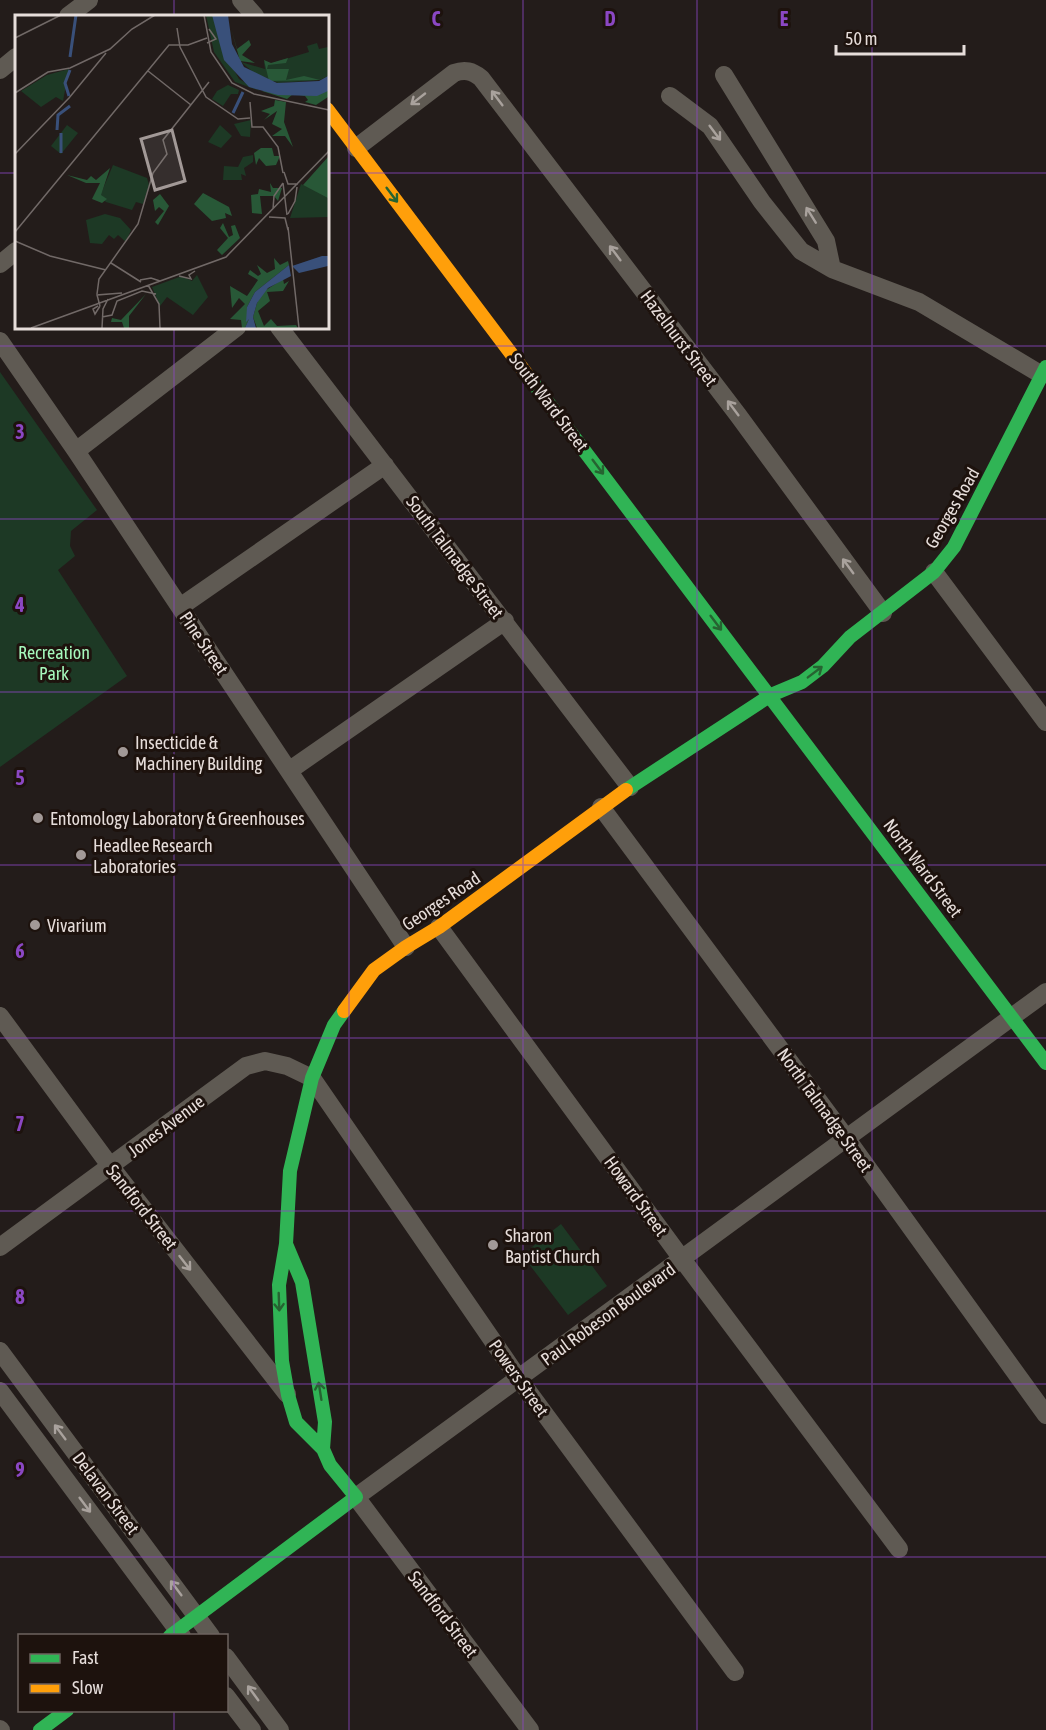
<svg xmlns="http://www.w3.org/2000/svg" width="1046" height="1730" font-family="'Asap Condensed',sans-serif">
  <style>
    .green { fill: #1d3925 }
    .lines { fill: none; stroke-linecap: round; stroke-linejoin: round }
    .street { stroke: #5f5a53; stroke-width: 18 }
    .fast { stroke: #30b455; stroke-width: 14 }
    .slow { stroke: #ff9f0a; stroke-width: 14 }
    .oneway { stroke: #a9a29d }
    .oneway2 { stroke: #266331 }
    .grid { fill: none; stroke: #8b47c3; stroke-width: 1.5; stroke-opacity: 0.55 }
    .poi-dot { fill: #a29997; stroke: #1d120d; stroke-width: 2 }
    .labels { text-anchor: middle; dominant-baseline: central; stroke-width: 6; stroke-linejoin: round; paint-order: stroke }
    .street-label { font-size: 18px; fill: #e6ddda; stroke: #1d120d }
    .park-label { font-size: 18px; fill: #a5f8bc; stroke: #1d120d }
    .poi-label { font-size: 18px; fill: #e6ddda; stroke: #1d120d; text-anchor: start }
    .inset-river { fill: none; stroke: #39507a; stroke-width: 3 }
    .inset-road { fill: none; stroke: #716967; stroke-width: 1.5 }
    .view { fill: #a29997; fill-opacity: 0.15; stroke: #a29997; stroke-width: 3 }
    .inset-edge { fill: none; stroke: #e6ddda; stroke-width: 3 }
    .grid-label { font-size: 20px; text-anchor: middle; font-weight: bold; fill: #8b47c3; stroke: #1d120d; stroke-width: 6; stroke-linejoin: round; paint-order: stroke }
  </style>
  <rect width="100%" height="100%" fill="#231c1a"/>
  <path class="green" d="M0,372L97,510L71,531L70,546L75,556L58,570L127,676L0,767Z
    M561,1224L607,1286L568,1315L522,1255Z"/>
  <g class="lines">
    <path class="street" d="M241,0L255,16
      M68,16L89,0
      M0,70L16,57
      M724,75L826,241L832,269
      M670,96L710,126L762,202L801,251L832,269L919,302L1042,375
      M356,148L454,73C465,69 472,71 481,78L738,415L883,613
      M0,264L16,251
      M279,327L630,787
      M0,341L76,451L406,947
      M76,451L237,327
      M934,572L1046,722
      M180,607L385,465
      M290,770L505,621
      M601,807L847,1139L1046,1415
      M439,927L682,1259L899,1549
      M0,1016L111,1167L287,1394
      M0,1247L246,1066L265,1061L287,1066L312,1078L519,1379L735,1672
      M0,1351L211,1636
      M0,1391L182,1636
      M226,1657L280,1730
      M226,1696L252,1730
      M0,1729L1,1730
      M530,1730L356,1497L1046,992"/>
    <path class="fast" d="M531,380L1046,1063
      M626,790L771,695L802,682L823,666L850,637L934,572L954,547L1046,367
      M323,1449L296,1422L288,1395L282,1361L279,1285L286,1244L290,1171L312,1078L334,1025L344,1011
      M170,1636L356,1497L330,1465L323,1449L325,1422L302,1282L286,1244
      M40,1730L67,1710"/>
    <path class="slow" d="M327,109L531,380
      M344,1011L374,970L406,947L439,927L626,790"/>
  </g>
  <defs><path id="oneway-shaft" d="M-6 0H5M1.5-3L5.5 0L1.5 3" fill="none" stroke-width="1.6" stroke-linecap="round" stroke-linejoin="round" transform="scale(1.5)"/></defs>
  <g class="oneway">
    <use href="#oneway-shaft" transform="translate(497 98) rotate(-127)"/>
    <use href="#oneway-shaft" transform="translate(418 99) rotate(142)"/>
    <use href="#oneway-shaft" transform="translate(715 133) rotate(53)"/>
    <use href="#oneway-shaft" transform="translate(811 215) rotate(-122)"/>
    <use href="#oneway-shaft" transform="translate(615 253) rotate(-127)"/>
    <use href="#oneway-shaft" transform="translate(733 408) rotate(-127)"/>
    <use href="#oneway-shaft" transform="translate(848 566) rotate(-126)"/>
    <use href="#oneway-shaft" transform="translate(185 1263) rotate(52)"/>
    <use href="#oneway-shaft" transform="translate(60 1432) rotate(-127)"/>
    <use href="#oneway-shaft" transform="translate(85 1505) rotate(53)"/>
    <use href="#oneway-shaft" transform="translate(176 1588) rotate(-127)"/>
    <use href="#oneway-shaft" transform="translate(253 1693) rotate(-126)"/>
  </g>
  <g class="oneway2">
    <use href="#oneway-shaft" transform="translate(392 195) rotate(53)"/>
    <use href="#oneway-shaft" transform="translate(598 467) rotate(53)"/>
    <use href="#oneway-shaft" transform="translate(716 623) rotate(53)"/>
    <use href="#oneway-shaft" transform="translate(815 672) rotate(-37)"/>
    <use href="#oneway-shaft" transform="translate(279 1302) rotate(88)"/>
    <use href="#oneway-shaft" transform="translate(320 1391) rotate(-99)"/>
  </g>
  <path class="grid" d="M174,0V16M349,0V1730M523,0V1730M697,0V1730M872,0V1730M0,173H16M327,173H1046M174,327V1636M0,346H1046M0,519H1046M0,692H1046M0,865H1046M0,1038H1046M0,1211H1046M0,1384H1046M0,1557H1046M174,1710V1730"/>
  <g class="poi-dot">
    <circle cx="123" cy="752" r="6"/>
    <circle cx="38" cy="818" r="6"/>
    <circle cx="81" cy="855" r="6"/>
    <circle cx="35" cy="925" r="6"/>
    <circle cx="493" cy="1245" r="6"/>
  </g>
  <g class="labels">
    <g class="street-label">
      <text transform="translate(679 338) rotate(53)">Hazelhurst Street</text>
      <text transform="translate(549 402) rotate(53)">South Ward Street</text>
      <text transform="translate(952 508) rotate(-60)">Georges Road</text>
      <text transform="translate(455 557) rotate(53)">South Talmadge Street</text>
      <text transform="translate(204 643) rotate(56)">Pine Street</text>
      <text transform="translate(923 868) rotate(53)">North Ward Street</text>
      <text transform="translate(441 901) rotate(-34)">Georges Road</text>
      <text transform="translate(825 1110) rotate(54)">North Talmadge Street</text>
      <text transform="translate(166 1126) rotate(-37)">Jones Avenue</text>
      <text transform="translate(636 1196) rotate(54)">Howard Street</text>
      <text transform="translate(142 1207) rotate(52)">Sandford Street</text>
      <text transform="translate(608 1314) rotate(-36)">Paul Robeson Boulevard</text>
      <text transform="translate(519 1378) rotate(55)">Powers Street</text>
      <text transform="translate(106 1493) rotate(53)">Delavan Street</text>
      <text transform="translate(443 1614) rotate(53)">Sandford Street</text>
    </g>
    <g class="park-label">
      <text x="54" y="652">Recreation<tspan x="54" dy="21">Park</tspan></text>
    </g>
    <g class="poi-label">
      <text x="135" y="742">Insecticide &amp;<tspan x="135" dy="21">Machinery Building</tspan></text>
      <text x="50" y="818">Entomology Laboratory &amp; Greenhouses</text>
      <text x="93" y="845">Headlee Research<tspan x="93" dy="21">Laboratories</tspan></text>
      <text x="47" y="925">Vivarium</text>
      <text x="505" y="1235">Sharon<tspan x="505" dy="21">Baptist Church</tspan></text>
    </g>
  </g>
  <g transform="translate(15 15)">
    <rect width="314" height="314" fill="#231c1a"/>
    <path d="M191,0H200L211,41L224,64L245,76L220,67L199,37ZM302,28L304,34L313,32V61L305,65L263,68L238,57L226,47L250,54L249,47L254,49L294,37L292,31ZM54,54L48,86L41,82L26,92L6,76L32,60ZM213,70L224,75L223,79H216L208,91L197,84L202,76ZM236,105L235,122L226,121L219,109ZM52,110L63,118L46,139L36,131ZM205,110L217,121L206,133L193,127ZM238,140V147L229,153L231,161L226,159L227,165H208L209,151L223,152L228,142ZM98,150L132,163L134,170L128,189L121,187L117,195L91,187L85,181ZM286,169L313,182V202L275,203ZM90,199L105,203L116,215L111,227L103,220L99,224L94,220L87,229L75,228L71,205ZM182,260L193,282L178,300L152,282L145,291L137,272L167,261L177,266Z" fill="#1d3925"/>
    <path d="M216,13L222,34L234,25L236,30L227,40L240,48L225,46ZM273,43L271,48L253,50L252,54H274L271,65L289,61L305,65L254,66L249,45L256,48ZM313,75V82L301,90L290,87L293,85L290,81L278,79L272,84L247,76ZM260,85L271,87L269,107L278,132L270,121H257L267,114L257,109L262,96L249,105L255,99L246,96L259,91ZM246,133H257L259,141H265L261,150L251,151L244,143L241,150L239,138ZM313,142V183L288,170ZM95,153L86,180L92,184L87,188L77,184L85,168H71L52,160L72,165L76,161L81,165ZM255,168L258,173H267L263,186L259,181H245L247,199L237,198L236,180L243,179L244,174L256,177ZM188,178L214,192L217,201L210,198L211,203L197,206L179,189ZM145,179L154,191L143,210L140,207L149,196L144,192L140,196L138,185ZM208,208L214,222L218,220L216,211L220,210L225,223L207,240L202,235L213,223L205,213ZM259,243L265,250L273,246L274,250L240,277L232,292L235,302L230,313H227L226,305L215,304L230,289L224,283L217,293L215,271L232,281L243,265L233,259L235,255L243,261L246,259L242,250L252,258L260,254ZM268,264L269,269L274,266L268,276L252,277L255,286L243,296L249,311L256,304L262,311L281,310L283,313H242L238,302L242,288L248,277ZM131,279L114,301V313H109L107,307H96L97,303L106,305Z" fill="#285837"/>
    <path d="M197,0H213L217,29L229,52L262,68L304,66L313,61V76L302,81L263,80L234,72L209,45ZM307,241H313V251L284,258L277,251ZM274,250L276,261L253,273L242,288L238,302L241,313H230L234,304L231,307L232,292L240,277Z" fill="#39507a"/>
    <path class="inset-river" d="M55,42L61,0M54,81L50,68L55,55M218,98L228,77M42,115L43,100L55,91M46,118V138"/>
    <path class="inset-road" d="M189,0L196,37L217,68L239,79L314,95M162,13L165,32L191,82L223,104L235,103M0,23L46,0M192,28L201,24L194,14M133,56L176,90M0,78L33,57L55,53L95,34L117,14L140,0M235,87L237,112H248L263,132L268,158M0,139L54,83L91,38M269,157L273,169H283M268,168L272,200M258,194L259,181L268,168M273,199L280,186L282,172M254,202L270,203L273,215M273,212L284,313M0,217L154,30H173L192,23M0,226L35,241L91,255M96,248L126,267M164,261L176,264L174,260L180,256M125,265L136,263L145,266M133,270L144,289L145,313M82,279L84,264L123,209L138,158L152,139L148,125L194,67M83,291L78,294L80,299L85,291M85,291L82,280L107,278M87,302L97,300L102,286L127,276L141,279M16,313L211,242L314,136M87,313L88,294L93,284"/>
    <path class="view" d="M157,115L170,166L140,175L126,124Z"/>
    <rect width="314" height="314" class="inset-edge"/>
  </g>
  <g class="grid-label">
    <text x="436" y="26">C</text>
    <text x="610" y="26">D</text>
    <text x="784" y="26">E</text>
    <text x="20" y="439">3</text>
    <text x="20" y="612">4</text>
    <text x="20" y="785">5</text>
    <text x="20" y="958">6</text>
    <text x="20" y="1131">7</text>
    <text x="20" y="1304">8</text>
    <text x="20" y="1477">9</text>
  </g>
  <rect x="18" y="1634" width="210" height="78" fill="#1d120d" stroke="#6d635f" stroke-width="1.5"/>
  <rect x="30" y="1654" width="30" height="9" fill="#30b455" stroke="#6d635f" stroke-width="1.5"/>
  <text x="72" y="1664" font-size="18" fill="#e6ddda">Fast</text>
  <rect x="30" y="1684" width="30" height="9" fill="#ff9f0a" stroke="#6d635f" stroke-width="1.5"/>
  <text x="72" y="1694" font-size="18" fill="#e6ddda">Slow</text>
  <path d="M836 45v9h128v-9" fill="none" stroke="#e6ddda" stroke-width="3"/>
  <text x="845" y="45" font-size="18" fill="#e6ddda" stroke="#1d120d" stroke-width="4.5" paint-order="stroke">50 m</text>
</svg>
